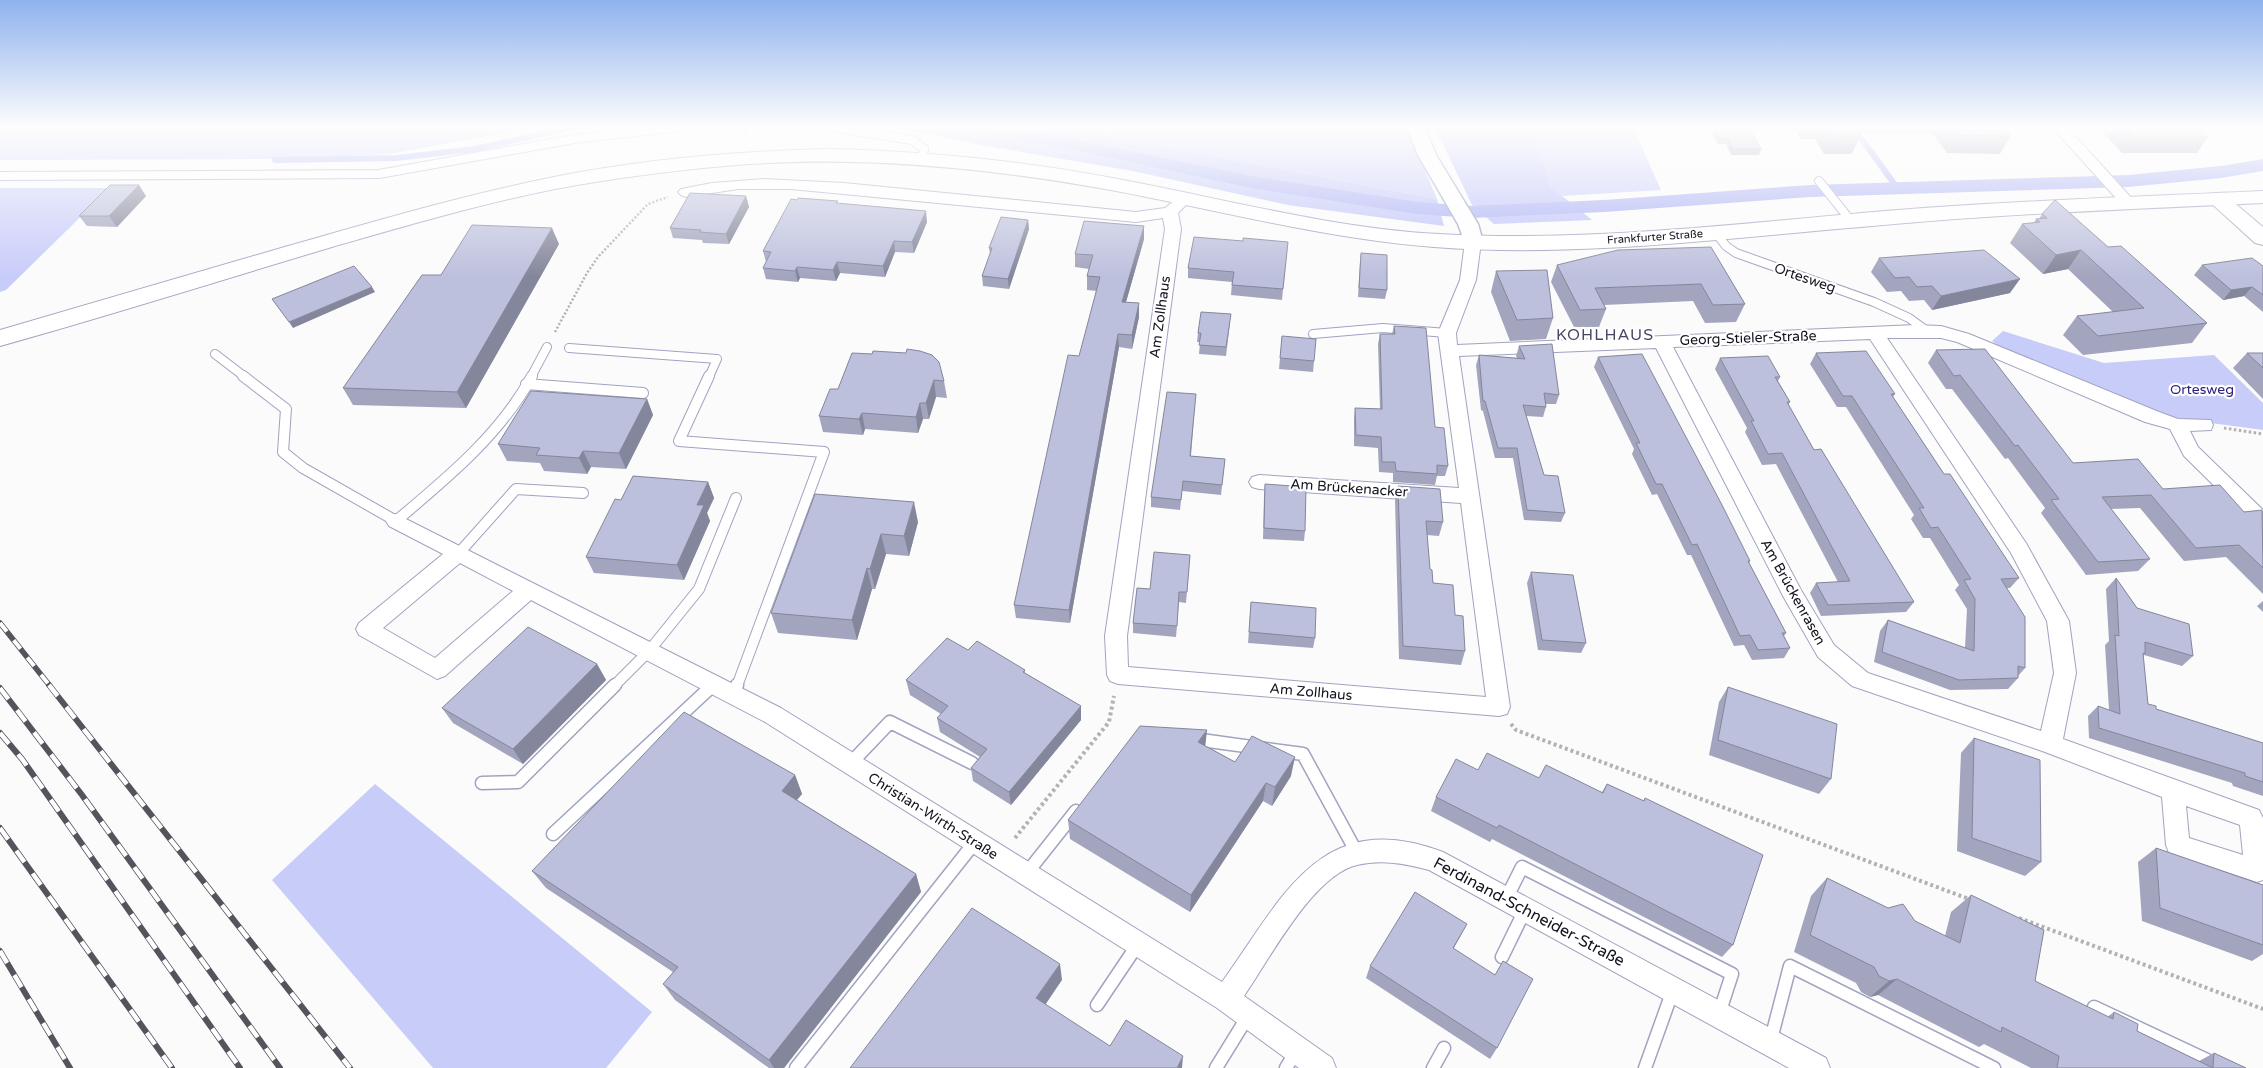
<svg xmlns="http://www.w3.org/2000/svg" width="2263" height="1068" font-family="'Varela Round',sans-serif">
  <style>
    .green { fill: #c8ccf9 }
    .forest { fill: #bec3f9 }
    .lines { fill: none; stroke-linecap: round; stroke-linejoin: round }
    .stream { stroke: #a9aef4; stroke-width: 6 }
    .canal { fill: #a9aef4; fill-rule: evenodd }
    .service-far2-casing { stroke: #a1a3c0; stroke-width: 10 }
    .service-far1-casing { stroke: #a1a3c0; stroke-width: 12 }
    .service-casing { stroke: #a1a3c0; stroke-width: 15 }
    .minor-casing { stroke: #a1a3c0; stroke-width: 2 }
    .tertiary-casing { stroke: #a1a3c0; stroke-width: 3 }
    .secondary-casing { stroke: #a1a3c0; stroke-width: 2 }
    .primary-casing { stroke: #a1a3c0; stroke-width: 2 }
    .path-far2 { stroke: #b2b2b6; stroke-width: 2.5; stroke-dasharray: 2 2; stroke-linecap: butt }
    .path-far1 { stroke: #b2b2b6; stroke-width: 3; stroke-dasharray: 2.5 2.5; stroke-linecap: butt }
    .path { stroke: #b2b2b6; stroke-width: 4; stroke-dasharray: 3 3; stroke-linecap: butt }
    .service-far2 { stroke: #fff; stroke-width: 8 }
    .service-far1 { stroke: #fff; stroke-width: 10 }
    .service { stroke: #fff; stroke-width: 12 }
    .minor { fill: #fff; fill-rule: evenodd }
    .tertiary { fill: #fff; fill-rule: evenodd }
    .secondary { fill: #fff; fill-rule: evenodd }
    .primary { fill: #fff; fill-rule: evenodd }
    .rail-far1-casing { stroke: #53545c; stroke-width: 5.5 }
    .rail-casing { stroke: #53545c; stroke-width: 6 }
    .rail-far1 { stroke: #fff; stroke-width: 4; stroke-dasharray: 11; stroke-linecap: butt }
    .rail { stroke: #fff; stroke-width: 4.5; stroke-dasharray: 14; stroke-linecap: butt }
    .wall { fill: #a3a5be }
    .shaded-wall { fill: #84869b }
    .building { fill: #bdc0dd; stroke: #84869b }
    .labels { text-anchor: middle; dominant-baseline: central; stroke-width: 4.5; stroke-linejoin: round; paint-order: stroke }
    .far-street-label { font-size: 11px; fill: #12131e; stroke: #fff }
    .street-label { font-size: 14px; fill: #12131e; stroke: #fff }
    .park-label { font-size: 14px; fill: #2d1d80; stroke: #fff }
    .quarter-label { font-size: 16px; letter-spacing: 1px; fill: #464861; stroke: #fff }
    .near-street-label { font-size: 16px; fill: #12131e; stroke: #fff }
  </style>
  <rect width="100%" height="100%" fill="#fbfbfb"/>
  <path class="green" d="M0,127H537L389,154L267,159L0,160Z
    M1061,127H1407L1437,199Z
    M1529,127H1633L1661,190L1562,196L1551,187L1533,130Z
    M0,188H110L6,290L0,292Z
    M2003,331L2104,363L2214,355L2263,403V430L2166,417L2011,356L1992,341Z
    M375,784L652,1012L606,1068H433L272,880Z"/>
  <path class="forest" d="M894,127H1061L1437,199L1444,226L1288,205L1133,171L981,145Z
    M1435,127H1529L1533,130L1551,187L1592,220L1494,224L1472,205Z"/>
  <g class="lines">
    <path class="stream" d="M931,127H939
      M1853,127L1898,189
      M275,160L396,158L474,149L574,127"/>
    <path class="canal" d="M971,127H1015L1251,176L1417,202L1471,206L1604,200L1810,185L2128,175L2221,166L2263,159V171L2221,178L2128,187L1810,197L1604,212L1471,218L1417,214L1251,188L1070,149L981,133L974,131Z"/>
    <g class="service-far2-casing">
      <path id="service-far2" d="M830,127L912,140L924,149L922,158
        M0,176L379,174L574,139L680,127
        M1819,181L1851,221
        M1716,233L1726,246L1736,253L1874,302L1909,318L1927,331
        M1313,334L1383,328L1447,333
        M569,348L717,359L709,377
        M215,354L245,377
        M531,377L547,347"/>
    </g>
    <g class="service-far1-casing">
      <path id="service-far1" d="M243,376L286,409L283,452L303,468L396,521C446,479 500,435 532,376
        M709,376L679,441L824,452L737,686
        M526,384L643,393
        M459,553L516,489L583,493
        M614,686L649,651L699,589L736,498"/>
    </g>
    <g class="service-casing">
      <path id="service" d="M733,696L737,685
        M1194,739L1303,754L1357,853
        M850,764L890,722L972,763
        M482,783L518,782L615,685
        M553,834L713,685
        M1026,874L1076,811
        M1506,899L1522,867L1732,974L1719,1014
        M1502,957L1525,910
        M1097,1005L1138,944
        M2094,1007L2224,1068
        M1770,1043L1790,966L1994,1068
        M796,1068L975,842
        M1216,1068L1248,1016
        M1286,1068L1297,1050
        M1433,1068L1444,1048
        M1645,1068L1673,990"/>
    </g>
    <g class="minor-casing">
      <path id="minor" d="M2052,127H2067L2134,201L2137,204L2134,207H2124Z
        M764,179L844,183L1136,212L1165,208L1175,200H1185L1188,203L1178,213L1181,229L1127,636L1128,667L1486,697L1461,503L1259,489L1252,487L1249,482L1252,477L1259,475L1459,488L1438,333L1460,280L1465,242L1467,239H1479L1481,242L1476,280L1456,333L1457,345L1916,325L1941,326L1969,334L2159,412L2178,419L2211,420L2213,425L2211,430L2190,431L2198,447L2263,510V529L2256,527L2184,456L2170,429L2145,422L1957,342L1941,338H1887L2026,543L2069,621L2076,673L2063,739L2259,810L2263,818V880L2257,882L2169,853L2166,845L2162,797L2045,752L1852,686L1818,657L1783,596L1656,348L1459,356L1510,707L1507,714L1499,716L1118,684L1110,681L1107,675L1105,636L1165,229L1163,218L1136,222L791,189H738L686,197L681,195L678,192L681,189L712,183ZM1870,339L2011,553L2047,621L2054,673L2041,731L1868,673L1834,645L1801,590L1673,347ZM2186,806L2240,825L2243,855L2189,838Z
        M396,514L781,708L1222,982C1282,899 1320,805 1443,852L1826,1058L1830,1068H1789L1429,870C1406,864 1382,859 1357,865C1313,875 1269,960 1244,996L1332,1058L1336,1068H1299L1217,1008L765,722L531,600L445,676L437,679L359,635L356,629L359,623L443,554L389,526L386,521L389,516ZM460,563L513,591L435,658L383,628Z"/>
    </g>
    <g class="tertiary-casing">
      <path id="tertiary" d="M1407,127H1425L1436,155L1478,224L1483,242L1480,246L1473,248L1466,246L1458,224L1418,155Z"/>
    </g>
    <g class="secondary-casing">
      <path id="secondary" d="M2218,193L2225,195L2263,227V245L2255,243L2211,203L2207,199L2211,195Z"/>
    </g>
    <g class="primary-casing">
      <path id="primary" d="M831,149C927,151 1023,161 1118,179C1225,199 1331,228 1439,234C1585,242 1728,225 1873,212C2003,201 2133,197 2263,191V203C2132,209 2002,214 1872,226C1726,238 1580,258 1434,247C1327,239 1222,211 1116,191C996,169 872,156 749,164C684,169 619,177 555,189C480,204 405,226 332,247C221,280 111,315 0,346V330C96,302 192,274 288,246C376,221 464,195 554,177C645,159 738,151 831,149Z"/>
    </g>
    <path class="path-far2" d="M745,137L747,127
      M555,332L587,273L598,257L648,204L668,197"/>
    <path class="path-far1" d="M2224,428L2263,434"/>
    <path class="path" d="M1511,724L1516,730L1969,899
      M1015,838L1109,722L1114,696
      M2019,918L2263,1009"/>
    <use href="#service-far2" class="service-far2"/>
    <use href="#service-far1" class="service-far1"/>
    <use href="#service" class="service"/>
    <use href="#minor" class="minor"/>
    <use href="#tertiary" class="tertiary"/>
    <use href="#secondary" class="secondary"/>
    <use href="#primary" class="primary"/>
    <g class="rail-far1-casing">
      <path id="rail-far1" d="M0,623L50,686"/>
    </g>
    <g class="rail-casing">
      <path id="rail" d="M49,685L350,1068
        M0,688L82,795L280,1068
        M0,733L22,759L240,1068
        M0,828L172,1068
        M0,951L70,1068"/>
    </g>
    <use href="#rail-far1" class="rail-far1"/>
    <use href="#rail" class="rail"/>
  </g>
  <path class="wall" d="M1709,127H1748L1761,149L1759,155H1731L1726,144H1718Z
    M1794,127H2003L2010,136L2000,154L1947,153L1933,134L1858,133L1860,136L1852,154H1824L1815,139H1800Z
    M2098,127H2198L2208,137L2197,153H2122Z
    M146,196L117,227L87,226L79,216Z
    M746,196L749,207L729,244L703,243L702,240L673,238L670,228Z
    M838,204L927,222L914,253L895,252L885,277L840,273L836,281L800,278L798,282L766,279L763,268L766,262L763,251Z
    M2042,214L2108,247L2207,323L2192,343L2083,355L2063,335L2077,316L2113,312L2068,269L2043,274L2010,243L2022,224L2034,223L2036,219H2039Z
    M1028,220L1029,229L1009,289L983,286L982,276L990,254L989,248Z
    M1144,226V239L1126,302L1139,317L1132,349L1119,347L1070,623L1016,618L1014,605L1097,291L1087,290V276L1089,269L1075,267V254Z
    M1194,237L1283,289L1282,300L1231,295L1232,282L1188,278V268Z
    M559,244L466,408L353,405L343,388L441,275Z
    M1711,247L1745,304L1736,322L1705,323L1693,301L1604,305L1606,309L1599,327H1574L1551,282L1557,265Z
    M1361,253L1387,290L1385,299L1358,297L1360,262Z
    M1879,258L2010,293L1932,310L1924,300L1909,301L1901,291L1887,292L1871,272Z
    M2202,265L2263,266V312L2244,296L2223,300L2194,275Z
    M1496,271L1553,318L1546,339L1510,341L1491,292Z
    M1230,323L1226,356L1199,354L1200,342H1197L1198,333Z
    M1394,326L1435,427L1448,466L1445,476H1437L1435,485L1393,482V473L1379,472L1378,448L1354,446V418L1355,408L1380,409L1378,344L1380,334H1392Z
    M1282,336L1314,361L1313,372L1279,369Z
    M1519,346L1559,395L1556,404H1546V407L1543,417L1526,416L1544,475L1565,513L1561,522L1524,520L1513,458H1495L1483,411L1481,410L1476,365L1479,355L1517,358L1516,356Z
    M1936,350L2073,463L2244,512L2263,511V594L2226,557L2184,561L2140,508L2111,509L2150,559L2138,571L2086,575L2041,513L2045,508L2008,458L2005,459L1952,389H1946L1928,363Z
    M852,353L944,381L947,398L936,397L929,419H923L918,433L865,429L863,435L823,432L819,416L838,389Z
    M1816,353L1895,394L1893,397L1944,474L2019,578L2010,588H2007L2025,668L2018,676V678L2008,689L1950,690L1874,662L1880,631L1888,620L1965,648L1967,609L1955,590L1959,585L1930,538H1923L1911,519L1914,515L1846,407H1837L1810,364Z
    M2247,353H2263V399L2233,368Z
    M1598,357L1750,561L1749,563L1786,633L1784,636L1790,648L1784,658L1752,660L1744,645L1734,646L1691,555H1687L1657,494L1652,495L1632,454L1634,449L1594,367Z
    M1720,358L1780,377L1778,381L1790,402L1788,405L1814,450L1914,602L1906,612L1821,616L1810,593L1816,583L1838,582L1776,464L1762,465L1745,432L1747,428L1715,369Z
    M647,399L653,415L626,469L591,467L587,474L544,471L540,463L507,461L498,444Z
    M1195,404L1191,456L1225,459L1221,495L1182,491L1180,510L1151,507V497Z
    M708,482L714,498L707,513L710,521L684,580L594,573L586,557L621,500Z
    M1265,484L1305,531L1304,541L1263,539L1264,495Z
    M1398,486L1443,522L1439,536L1427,535L1430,569L1433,583L1455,615L1465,651L1461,665L1399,659L1395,500Z
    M815,494L918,522L909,556L886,554L875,589H872L857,640L778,633L771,613Z
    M1190,555L1186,603L1179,602L1176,637L1133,633V623Z
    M1531,572L1586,643L1581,653L1538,650L1527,583Z
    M2116,578L2137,608L2193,656L2182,666L2144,655L2143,656L2148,704L2156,709L2263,743V796L2233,786L2232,783L2089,738L2088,716L2098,706L2109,710L2105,645L2109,641L2106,589Z
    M2263,601V612L2257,606Z
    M1251,602L1315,638L1313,648L1248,643Z
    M968,650L1025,670V673L1081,706V720L1011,805L973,781L971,768L980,757L940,732L937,718L941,714L910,695L906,680Z
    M597,664L606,680L523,764L453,723L442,708Z
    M1728,687L1831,779L1819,794L1709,755L1719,702Z
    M1974,738L2041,862L2025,876L1957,851L1961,753Z
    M1206,746L1235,762L1291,776L1272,806L1263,801L1190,912L1070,839L1068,820Z
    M1478,770L1539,778L1602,792L1607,784L1643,801L1645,798L1733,945L1722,957L1492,839L1490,842L1431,811L1436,797Z
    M795,775L802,794L797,800L916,874L921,892L784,1068H769L675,1000L663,984L673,972L546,888L532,871Z
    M2156,848L2263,885V954L2252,961L2142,921L2138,862Z
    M1827,878L1945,936L1951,912L1971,895L2035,981L2107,1017L2114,1012L2137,1031L2199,1061L2214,1053L2246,1068H2031L1984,1044L1979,1047L1878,995L1870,997L1861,992L1856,983L1794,952L1811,896Z
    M1461,935L1453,949L1497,1048L1490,1059L1366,978L1370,966Z"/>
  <path class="shaded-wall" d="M139,185L146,196L117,227L109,216Z
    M746,196L749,207L729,244L726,234Z
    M926,211L927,222L914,253L912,242Z
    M1028,220L1029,229L1009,289L1008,279Z
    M1144,226V239L1122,316V302Z
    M552,228L559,244L466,408L457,392Z
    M894,241L895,252L885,277L883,266Z
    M2081,250L2068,269L2043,274L2056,255Z
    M837,262L840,273L836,281L833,270Z
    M797,267L800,278L798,282L795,271Z
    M2020,279L2010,293L1932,310L1941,296Z
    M372,287L375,292L293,328L289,322Z
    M2252,287L2244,296L2223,300L2231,290Z
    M1139,303V317L1132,349V335Z
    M1118,334L1119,347L1070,623L1069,610Z
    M934,380L936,397L929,419L926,403Z
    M647,399L653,415L626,469L619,453Z
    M920,403L923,419L918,433L916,417Z
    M862,413L865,429L863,435L859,419Z
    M583,451L591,467L587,474L579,458Z
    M708,482L714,498L707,513L710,521L684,580L677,565L697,505Z
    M914,502L918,522L909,556L904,536Z
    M881,534L886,554L875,589L870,569Z
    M867,568L872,589L857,640L852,620Z
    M597,664L606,680L523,764L513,749Z
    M1081,706V720L1011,805L1009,792Z
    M1207,730L1205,749L1198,742Z
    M1295,757L1291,776L1272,806L1275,787Z
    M795,775L802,794L789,809L782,791Z
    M1266,783L1263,801L1190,912L1191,895Z
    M916,874L921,892L784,1068H774L769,1060Z
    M1467,924L1461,935L1447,960L1453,948Z
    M1060,964L1062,980L1039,1014L1036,998Z
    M1897,979L1878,995L1870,997L1889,981Z
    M1183,1056L1182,1068H1177Z"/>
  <path class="building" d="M1714,127H1748L1761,149H1733L1728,139H1720Z
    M1827,127H1854L1860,136H1833Z
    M1951,127H2003L2010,136L1957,135Z
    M2123,127H2198L2208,137H2133Z
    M110,185H139L109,216H79Z
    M690,193L746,196L726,234L700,232L701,230L670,228Z
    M798,198L838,201L836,203L926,211L912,242L894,241L883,266L837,262L833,270L797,267L795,271L763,268L771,252L763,251L791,199L797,200Z
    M2055,200L2108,247L2121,246L2207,323L2098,336L2077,316L2144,308L2081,250L2056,255L2022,224L2040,222L2036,219L2047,218L2042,214Z
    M1001,217L1028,220L1008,279L982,276L992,248H989Z
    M1084,221L1144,226L1122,302L1139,303L1132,335L1118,334L1069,610L1014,605L1068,355L1079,356L1100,277L1087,276L1093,255L1075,254Z
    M472,225L552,228L457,392L343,388L422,275H441Z
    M1194,237L1243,241V238L1288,242L1283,289L1232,285L1234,272L1188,268Z
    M1711,247L1745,304L1713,305L1701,284L1595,288L1606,309L1580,310L1557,265L1618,250Z
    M1984,250L2020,279L1941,296L1932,286L1917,287L1909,277L1895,278L1879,258Z
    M1361,253L1387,255V290L1359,288Z
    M2252,258L2263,266V295L2252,287L2231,290L2202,265Z
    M354,266L372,287L289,322L272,299Z
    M1547,270L1553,318L1517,320L1496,271Z
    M1201,312L1231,314L1226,347L1199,345L1201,333H1198Z
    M1394,326L1426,328L1435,427L1444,428L1448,466L1437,465V474L1396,471L1395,462H1382L1381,437L1356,435L1355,408L1382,409L1380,334H1395Z
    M1282,336L1316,339L1314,361L1280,358Z
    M1552,344L1559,395L1544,393L1546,407L1523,405L1544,475L1558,476L1565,513L1527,510L1517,448H1498L1485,401H1483L1479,355L1525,359L1519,346Z
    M907,349L920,351L932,355L939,362L944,381L934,380L926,403H920L916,417L862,413L859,419L819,416L830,389H838L852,353L872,354L873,351L906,353Z
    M1985,349L2073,463L2138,459L2163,489L2220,485L2244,512L2262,510L2263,568L2239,545L2196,548L2151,495L2102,497L2150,559L2098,562L2051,500L2059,499L2018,445L2015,446L1960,375L1954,376L1936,350Z
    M1866,351L1895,394H1891L1944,474H1950L2019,578L2001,579L2025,617V668L2018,666V678L1959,680L1882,652L1888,620L1974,651L1975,599L1964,580L1971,579L1938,527L1931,528L1919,508H1924L1852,396H1843L1816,353Z
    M2247,353H2263V368Z
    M1642,354L1722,505L1750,561H1748L1786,633H1782L1790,648L1758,650L1750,635L1740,636L1697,544L1692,545L1662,484H1656L1636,443H1640L1598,357Z
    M1768,356L1780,377H1775L1790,402H1787L1814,450L1821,449L1914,602L1828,605L1816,583L1850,581L1782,453L1768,454L1751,421H1754L1720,358Z
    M531,391L647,399L619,453L583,451L579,458L536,455L540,448L498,444Z
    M1167,392L1196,394L1190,456L1225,459L1222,485L1183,481L1181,500L1151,497Z
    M633,476L708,482L697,505H704L677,565L586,557L615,499L621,500Z
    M1265,484L1306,487L1305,531L1264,528Z
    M1398,486L1440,489L1443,522L1426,521L1430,569L1432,570L1433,583L1453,585L1455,615L1463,616L1465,651L1403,646Z
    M815,494L914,502L904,536L881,534L870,569L867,568L852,620L771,613Z
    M1154,552L1190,555L1187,592H1179L1177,626L1133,623L1137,588L1150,589Z
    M1531,572L1573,575L1586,643L1542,640Z
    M2116,578L2137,608L2189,624L2193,656L2145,642V654L2143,653L2148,704L2156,706V709L2263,743V782L2245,776V773L2099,728L2098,706L2120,714L2115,635L2119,636Z
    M1251,602L1316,608L1315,638L1249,632Z
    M528,627L597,664L513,749L442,708Z
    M947,638L968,650L977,641L1025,670L1023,672L1081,706L1009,792L971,768L987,749L937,718L948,706L906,680Z
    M1728,687L1837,724L1831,779L1718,740Z
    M684,712L795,775L782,791L916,874L769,1060L663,984L678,967L532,871Z
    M1140,726L1207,730L1198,742L1235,762L1252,736L1295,757L1275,787L1266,783L1191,895L1068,820Z
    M1974,738L2040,760L2041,862L1972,838Z
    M1487,753L1539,778L1546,765L1603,793L1607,784L1644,801L1645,798L1763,855L1733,945L1499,825L1497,828L1436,797L1456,759L1478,770Z
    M2156,848L2263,885V945L2160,908Z
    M1827,878L1888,908L1903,904L1915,921L1960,943L1971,895L2044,930L2035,981L2113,1019L2114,1012L2138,1024L2137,1031L2213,1068L2214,1053L2246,1068H2057L2059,1056L2002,1027L2001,1032L1897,979L1889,981L1879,976L1874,967L1810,935Z
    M1415,892L1467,924L1453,948L1495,975L1503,961L1533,979L1497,1048L1370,966Z
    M972,908L1060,964L1036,998L1110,1046L1126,1020L1183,1056L1177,1068H850Z"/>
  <linearGradient id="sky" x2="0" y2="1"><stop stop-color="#8fb2ed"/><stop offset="0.46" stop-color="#fdfdfd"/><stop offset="1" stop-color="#fdfdfd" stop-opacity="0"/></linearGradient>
  <rect width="2263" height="277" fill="url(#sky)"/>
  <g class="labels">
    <g class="far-street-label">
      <text transform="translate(1655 237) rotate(-4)">Frankfurter Straße</text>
    </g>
    <g class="street-label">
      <text transform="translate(1805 278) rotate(19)">Ortesweg</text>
      <text transform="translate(1160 317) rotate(-82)">Am Zollhaus</text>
      <text transform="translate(1748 338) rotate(-2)">Georg-Stieler-Straße</text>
      <text transform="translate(1349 488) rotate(4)">Am Brückenacker</text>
      <text transform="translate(1793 592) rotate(61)">Am Brückenrasen</text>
      <text transform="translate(1311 692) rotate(5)">Am Zollhaus</text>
      <text transform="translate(933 816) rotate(32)">Christian-Wirth-Straße</text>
    </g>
    <g class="park-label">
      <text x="2202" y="389">Ortesweg</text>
    </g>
    <g class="quarter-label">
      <text x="1605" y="335">KOHLHAUS</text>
    </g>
    <g class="near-street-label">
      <text transform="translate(1529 912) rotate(28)">Ferdinand-Schneider-Straße</text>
    </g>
  </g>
</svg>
